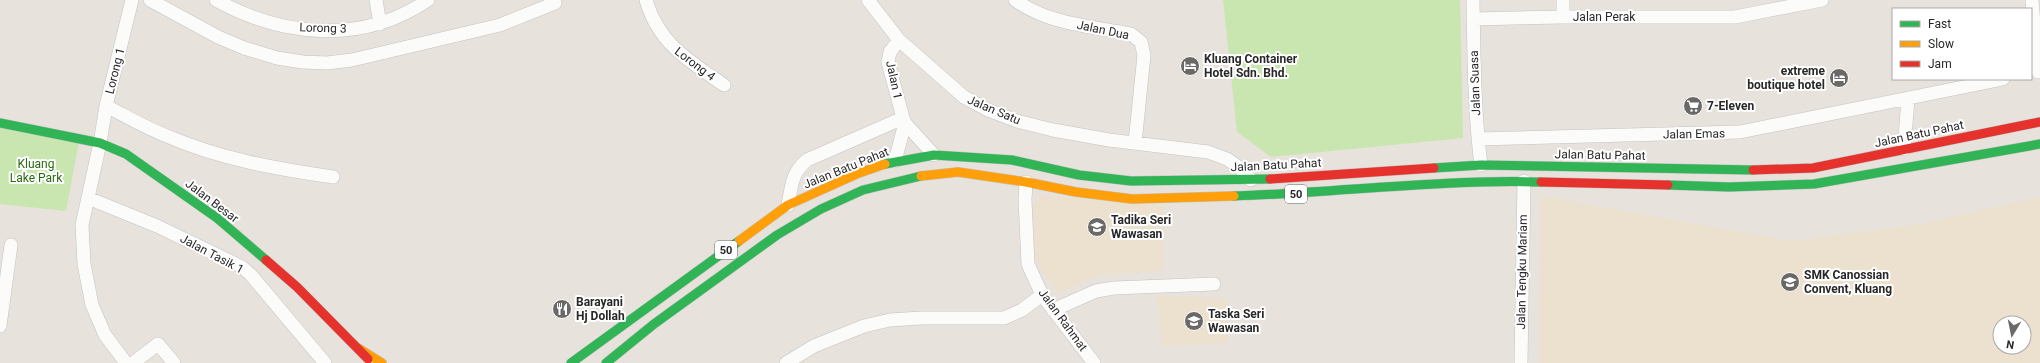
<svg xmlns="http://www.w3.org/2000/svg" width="2040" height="363" font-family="Roboto,sans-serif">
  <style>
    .education { fill: #ece1cf; fill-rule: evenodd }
    .green { fill: #c9e6b1 }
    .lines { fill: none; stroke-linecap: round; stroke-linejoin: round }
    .street-casing { stroke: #c4c2c3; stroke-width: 14 }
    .fast-casing { stroke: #c4c2c3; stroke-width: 10 }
    .slow-casing { stroke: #c4c2c3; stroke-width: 10 }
    .jam-casing { stroke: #c4c2c3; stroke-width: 10 }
    .street { stroke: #fbfbfa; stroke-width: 13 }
    .fast { stroke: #30b455; stroke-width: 9 }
    .slow { stroke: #ff9f0a; stroke-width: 9 }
    .jam { stroke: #e5322d; stroke-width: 9 }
    .labels { text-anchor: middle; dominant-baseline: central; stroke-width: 4; stroke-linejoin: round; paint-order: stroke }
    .shield { fill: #fff; stroke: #686868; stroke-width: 1 }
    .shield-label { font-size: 11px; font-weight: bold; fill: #282828 }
    .street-label { font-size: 12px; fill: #282828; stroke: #fff }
    .poi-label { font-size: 12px; font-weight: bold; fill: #282828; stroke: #fff; text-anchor: start }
    .park-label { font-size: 12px; fill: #296b11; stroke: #fff }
  </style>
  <rect width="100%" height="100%" fill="#e7e2dc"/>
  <path class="education" d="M1040,195L1164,206L1163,271L1097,275L1059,293L1043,272L1029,246L1032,208Z
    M1540,196L1791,241L1921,224L2040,197V363H1539ZM2000,323H2024V347H2000Z
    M1157,295L1230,299L1228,343L1162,346Z"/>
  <path class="green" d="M1223,0H1460L1463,138L1271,157L1237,132Z
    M0,127L79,142L66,211L0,204Z"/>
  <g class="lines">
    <g class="street-casing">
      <path id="street" d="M150,0L218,37L244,48L277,58L303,62L327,63L352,60L500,25L555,3
        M216,0C283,37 362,45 428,0
        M376,0L380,24
        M646,0C658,43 689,61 724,85
        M868,0L899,40L964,97L988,110L1017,121L1053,130L1109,140L1208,152L1227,159L1240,168L1251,180
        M1015,0C1050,25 1091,26 1131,34L1141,42L1144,55L1135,143
        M1473,0C1474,55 1474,110 1481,165
        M2032,0L2038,72
        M1563,17V0
        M1473,19L1563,17H1735L1822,0
        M899,40L890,52L888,62L903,118L905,123L934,155
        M106,106C126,116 146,128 167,136C220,159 277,169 333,177
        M1478,139L1740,132L2003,79
        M1904,149L1908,99
        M895,161L905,123
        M1026,182L1025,200L1028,264L1042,295L1094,363
        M88,198L157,226L242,267L251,275L325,363
        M788,205C792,185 791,174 807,160L903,118
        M1053,310L1096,291L1114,288L1214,284
        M0,326L11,245
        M126,363L105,335L92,305L84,264L82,225L100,143L106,106L132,0
        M133,363L158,344L174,363
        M786,363L814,346L864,326L890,320L921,318H1004L1022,310L1042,295
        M1521,363L1524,181"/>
    </g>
    <g class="fast-casing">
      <path id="fast" d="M0,123L100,143L126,154L217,218L266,260
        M885,164L934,155L1012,160L1079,175L1131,181L1270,179
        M1434,168L1481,165L1753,170
        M1668,185L1729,187L1814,184L2040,144
        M1234,196C1336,193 1439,179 1541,182
        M571,363L739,241
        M606,363L654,324L777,235L821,209L863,190L921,176"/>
    </g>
    <g class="slow-casing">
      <path id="slow" d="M921,176L958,172L1026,182L1076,192L1132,199L1234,196
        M739,241L788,205L859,173L885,164
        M358,348L382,363"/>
    </g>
    <g class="jam-casing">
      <path id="jam" d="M1753,170L1813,168L2040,122
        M1270,179L1434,168
        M1541,182L1668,185
        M266,260L297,287L368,359"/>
    </g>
    <use href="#street" class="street"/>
    <use href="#fast" class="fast"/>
    <use href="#slow" class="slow"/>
    <use href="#jam" class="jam"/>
  </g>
  <defs>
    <g id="hotel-disc" transform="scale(1)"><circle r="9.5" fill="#6b6967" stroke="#fff"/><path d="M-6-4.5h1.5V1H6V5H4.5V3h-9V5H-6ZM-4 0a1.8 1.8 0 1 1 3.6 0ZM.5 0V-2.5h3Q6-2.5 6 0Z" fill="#fff"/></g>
    <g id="supermarket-disc" transform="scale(1)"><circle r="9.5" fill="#6b6967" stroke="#fff"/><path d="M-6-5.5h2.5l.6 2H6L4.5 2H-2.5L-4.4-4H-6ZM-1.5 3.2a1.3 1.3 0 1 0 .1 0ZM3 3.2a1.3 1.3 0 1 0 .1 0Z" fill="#fff"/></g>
    <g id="school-disc" transform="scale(1)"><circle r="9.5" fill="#6b6967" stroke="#fff"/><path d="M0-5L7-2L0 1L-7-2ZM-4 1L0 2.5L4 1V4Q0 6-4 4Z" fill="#fff"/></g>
    <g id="restaurant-disc" transform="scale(1)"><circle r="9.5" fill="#6b6967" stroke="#fff"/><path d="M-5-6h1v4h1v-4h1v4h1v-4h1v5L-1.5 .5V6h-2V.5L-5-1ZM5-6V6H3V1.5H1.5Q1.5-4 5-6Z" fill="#fff"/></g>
  </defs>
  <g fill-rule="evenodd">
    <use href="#hotel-disc" x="1190" y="66"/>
    <use href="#hotel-disc" x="1839" y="78"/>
    <use href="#supermarket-disc" x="1693" y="106"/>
    <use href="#school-disc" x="1097" y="227"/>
    <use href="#school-disc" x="1790" y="282"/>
    <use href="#restaurant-disc" x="562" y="309"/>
    <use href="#school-disc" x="1194" y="321"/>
  </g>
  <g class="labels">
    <g class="shield">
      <rect x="1285" y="185" width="22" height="18" rx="3"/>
      <rect x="715" y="241" width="22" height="18" rx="3"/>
    </g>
    <g class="shield-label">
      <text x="1296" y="194">50</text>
      <text x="726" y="250">50</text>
    </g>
    <g class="street-label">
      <text x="1604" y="17">Jalan Perak</text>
      <text transform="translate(323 28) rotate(2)">Lorong 3</text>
      <text transform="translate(1103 30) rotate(12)">Jalan Dua</text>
      <text transform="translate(695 64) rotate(37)">Lorong 4</text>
      <text transform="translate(115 71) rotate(-76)">Lorong 1</text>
      <text transform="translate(894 80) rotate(78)">Jalan 1</text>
      <text transform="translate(1475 83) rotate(-92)">Jalan Suasa</text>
      <text transform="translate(994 110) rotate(23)">Jalan Satu</text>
      <text transform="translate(1694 134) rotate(-1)">Jalan Emas</text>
      <text transform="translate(1919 134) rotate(-12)">Jalan Batu Pahat</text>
      <text transform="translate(1600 155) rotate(1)">Jalan Batu Pahat</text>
      <text transform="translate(1276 165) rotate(-3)">Jalan Batu Pahat</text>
      <text transform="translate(846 168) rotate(-22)">Jalan Batu Pahat</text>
      <text transform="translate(212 201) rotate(37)">Jalan Besar</text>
      <text transform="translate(212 254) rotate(28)">Jalan Tasik 1</text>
      <text transform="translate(1522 272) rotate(-89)">Jalan Tengku Mariam</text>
      <text transform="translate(1063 320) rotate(54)">Jalan Rahmat</text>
    </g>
    <g class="poi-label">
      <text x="1204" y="59">Kluang Container<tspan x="1204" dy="14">Hotel Sdn. Bhd.</tspan></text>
      <text x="1825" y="71" text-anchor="end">extreme<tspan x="1825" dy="14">boutique hotel</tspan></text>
      <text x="1707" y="106">7-Eleven</text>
      <text x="1111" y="220">Tadika Seri<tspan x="1111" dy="14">Wawasan</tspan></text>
      <text x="1804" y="275">SMK Canossian<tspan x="1804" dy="14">Convent, Kluang</tspan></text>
      <text x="576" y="302">Barayani<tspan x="576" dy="14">Hj Dollah</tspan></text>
      <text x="1208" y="314">Taska Seri<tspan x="1208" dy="14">Wawasan</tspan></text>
    </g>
    <g class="park-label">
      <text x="36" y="164">Kluang<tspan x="36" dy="14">Lake Park</tspan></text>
    </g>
  </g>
  <rect x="1892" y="8" width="140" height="72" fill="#ffffff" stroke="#a9a9a9"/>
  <rect x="1900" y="21" width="20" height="6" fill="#30b455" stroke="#a9a9a9"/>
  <text x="1928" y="28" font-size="12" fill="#282828">Fast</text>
  <rect x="1900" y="41" width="20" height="6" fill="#ff9f0a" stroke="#a9a9a9"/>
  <text x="1928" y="48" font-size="12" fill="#282828">Slow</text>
  <rect x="1900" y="61" width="20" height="6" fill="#e5322d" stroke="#a9a9a9"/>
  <text x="1928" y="68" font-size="12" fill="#282828">Jam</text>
  <g transform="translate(2012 335) rotate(190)"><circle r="19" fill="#ffffff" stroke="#a9a9a9"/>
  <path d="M0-3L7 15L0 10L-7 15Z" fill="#6b6967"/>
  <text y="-6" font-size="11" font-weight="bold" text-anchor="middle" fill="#282828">N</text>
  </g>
</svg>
